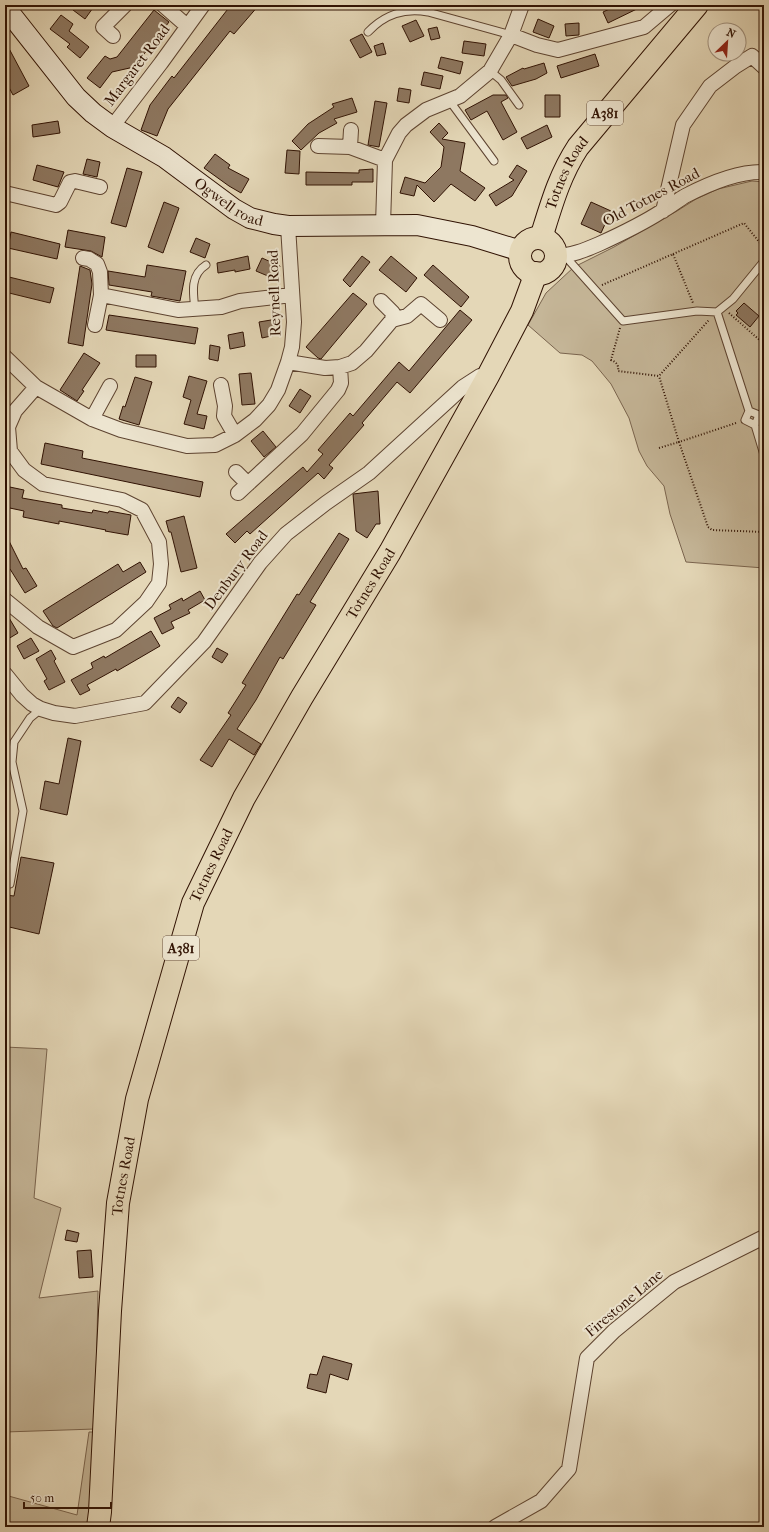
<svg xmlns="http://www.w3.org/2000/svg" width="769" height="1532" font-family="'IM FELL French Canon',serif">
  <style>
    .green { fill: #c5b698; stroke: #7a644e }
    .building { fill: #8e7861; stroke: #301203 }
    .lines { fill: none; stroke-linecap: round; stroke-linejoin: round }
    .lane-casing { stroke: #5d4330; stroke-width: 9 }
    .street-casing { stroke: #5d4330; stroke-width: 16 }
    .secondary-casing { stroke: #301203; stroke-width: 22 }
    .primary-casing { stroke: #301203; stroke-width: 24 }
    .path { stroke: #301203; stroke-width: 2; stroke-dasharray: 1 2; stroke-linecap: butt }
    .lane { stroke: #ede5d0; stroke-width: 7 }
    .street { stroke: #ede5d0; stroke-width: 14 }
    .secondary { stroke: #ede5d0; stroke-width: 20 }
    .primary { stroke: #e4d7b7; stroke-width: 22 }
    .labels { text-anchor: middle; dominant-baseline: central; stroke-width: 4; stroke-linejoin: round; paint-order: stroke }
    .shield { fill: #ede5d0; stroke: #695140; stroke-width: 1 }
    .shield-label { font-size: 14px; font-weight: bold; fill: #301203 }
    .street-label { font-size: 15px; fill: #301203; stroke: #ede5d0 }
  </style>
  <rect width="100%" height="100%" fill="#e4d7b7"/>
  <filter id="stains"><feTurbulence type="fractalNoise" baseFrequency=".005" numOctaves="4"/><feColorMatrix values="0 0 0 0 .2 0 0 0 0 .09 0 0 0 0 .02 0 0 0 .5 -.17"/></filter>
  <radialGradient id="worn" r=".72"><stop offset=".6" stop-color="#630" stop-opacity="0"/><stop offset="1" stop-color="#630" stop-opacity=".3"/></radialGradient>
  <path class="green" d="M752,181L764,182V568L686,562L670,514L664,486L647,466L639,451L629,418L611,384L592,361L582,355L560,353L528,325L546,293L574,267L614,247L677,211L696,199L718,189Z
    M5,1047L47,1049L34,1198L61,1208L39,1298L98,1291L95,1429L5,1432V1250L9,1241L5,1238Z
    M89,1432H96L95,1527H18L5,1522V1495L77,1515Z"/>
  <path class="building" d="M77,5H95L85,19L73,10Z
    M231,5H259L234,34L230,31L168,109L157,136L141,130L150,105L172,76L174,78Z
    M618,5H645L608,23L603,12Z
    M154,10L169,22L134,67L112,72L100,88L87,78L105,56L110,59L117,57Z
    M61,15L73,24L69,31L89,47L80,58L67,47L70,44L50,29Z
    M538,19L554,26L549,38L533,32Z
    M416,20L424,36L410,42L402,26Z
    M579,23V35L566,36L565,24Z
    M437,27L440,38L431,40L428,29Z
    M362,34L372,52L360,58L350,40Z
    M5,41L29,86L13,95L5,80Z
    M464,41L486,44L484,56L462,53Z
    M383,43L386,54L377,56L374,46Z
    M595,54L599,66L561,78L557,66Z
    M441,57L463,62L460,74L438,68Z
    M544,63L547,73L536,79L512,86L506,77L523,68L524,69Z
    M424,72L443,76L440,89L421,85Z
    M399,88L411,90L409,103L397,101Z
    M493,95H506L508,98L501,102L517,132L503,140L487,111L471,120L465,110Z
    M545,95H560V117H545Z
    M352,98L357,112L334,119L337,123L319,133L301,150L292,141L308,124L334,107L332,104Z
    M375,101L387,103L379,147L368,145Z
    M58,121L60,133L33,137L32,125Z
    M439,123L448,133L442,139L465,143L460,171L485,188L475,201L451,184L434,202L417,185L414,196L400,193L405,177L425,183L441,167L444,147L430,132Z
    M547,125L552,137L527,149L521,138Z
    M287,150L300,151L299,174L285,173Z
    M215,154L230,165L228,168L249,179L241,193L229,186L204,168Z
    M87,159L100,162L97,177L83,174Z
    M37,165L64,172L58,187L33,180Z
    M517,165L527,171L512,196L496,206L489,195L514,180L509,177Z
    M127,168L142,172L126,227L111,223Z
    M373,169V182H352V185H306V172L359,173V170Z
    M164,202L179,208L163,253L148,247Z
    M591,202L611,211L601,233L581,224Z
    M68,230L105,237L102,257L91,251L65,247Z
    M11,232L60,244L57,259L8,248Z
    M196,238L210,244L205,258L190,252Z
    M248,256L250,269L235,272V270L218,273L217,263Z
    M362,256L370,262L350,287L343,280Z
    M391,256L417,278L406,292L379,270Z
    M262,258L280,266L275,279L256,271Z
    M147,265L186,271L180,301L151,296L152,292L109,285L108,271L145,277Z
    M433,265L469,297L461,307L424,275Z
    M80,266L90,270L92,284L83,346L68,343Z
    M9,277L54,288L50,303L5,292Z
    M353,293L367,304L321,359L318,358L306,347Z
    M744,303L759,316L750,327L736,315L738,313L736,311Z
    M460,310L472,320L410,393L397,382L362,423L364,425L329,465L333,468L324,479L318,473L250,534L247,531L235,543L226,534L303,467L307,472L323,454L318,450L350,413L353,416L399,362L409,371Z
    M109,315L198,328L195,344L106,330Z
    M277,319L280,334L262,338L259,322Z
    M243,332L245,346L230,349L228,335Z
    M210,345L220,347L218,361L209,359Z
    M84,353L100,363L82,390L84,391L77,401L60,390Z
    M136,355H156V367H136Z
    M251,373L255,404L242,405L239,374Z
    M189,376L207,381L197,414L207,416L204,429L184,424L191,400L183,397Z
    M135,377L152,382L139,425L119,419L123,406L125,407Z
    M300,389L311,396L300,413L289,406Z
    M263,431L276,447L264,457L251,441Z
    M45,443L83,451L82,458L203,482L200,497L41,464Z
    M5,486L24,490L22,498L62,505V508L92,513L93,510L108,513L109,511L131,515L128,535L105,531L106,530L59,521V524L23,517L24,511L5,507Z
    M378,491L380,524H376L367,538L356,531L353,494Z
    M184,516L197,568L181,572L171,532H169L166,521Z
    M5,533L23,569L26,568L37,586L25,593L10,569L8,570L5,564Z
    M339,533L349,539L310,602L316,605L283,659L280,657L256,700L237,729L261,744L254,755L229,739L212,767L200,760L231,715L228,713L246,685L242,683L297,594L299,595Z
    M140,562L146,572L57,628L53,626L43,611L118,564L123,572Z
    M200,591L205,600L188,610L190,613L171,622L174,628L162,634L154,618L171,609L169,605L182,598L183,601Z
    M5,611L18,633L8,639L5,633Z
    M151,631L160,646L117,671L116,669L87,685L90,690L80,695L71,680L93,668L91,663L104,656L105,658Z
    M31,638L39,651L24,659L17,646Z
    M217,648L228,654L222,663L212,657Z
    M51,650L56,659L54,661L65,682L49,690L44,681L47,679L36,659Z
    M178,697L187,703L180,713L171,707Z
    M68,738L81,741L67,815L40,809L45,781L59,784Z
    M21,857L54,863L39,934L5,926V895L14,896Z
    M67,1230L79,1233L77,1242L65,1240Z
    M91,1250L93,1277L79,1278L77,1251Z
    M323,1356L352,1364L348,1380L330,1374L326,1393L307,1388L310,1374L317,1375Z"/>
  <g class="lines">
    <g class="lane-casing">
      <path id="lane" d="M368,32C385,14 404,8 428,12L511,35
        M490,71L501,80L519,105
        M449,100L494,161
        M565,256L623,321L697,311L717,312
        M195,309C193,293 190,275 206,265
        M749,411L759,415L755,425L745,420L749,411L717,312L733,299L764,261
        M755,425L764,455
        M10,884L23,811L12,762L14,742L30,718L41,709"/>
    </g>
    <g class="street-casing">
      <path id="street" d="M163,5L187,26
        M511,35L537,45L558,50L644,27L670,5
        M113,36L103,27L125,5
        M112,127L161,63L203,5
        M318,146L350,147L385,160
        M350,147L351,130
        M5,193L56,205L60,202L70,182L75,181L100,187
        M663,211L683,125L710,86L736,66L752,56L764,67
        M383,225L385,160L399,133L406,125L426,110L460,96L490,71L511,35L522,5
        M555,256C571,256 585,250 599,244C621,234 642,224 662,211C670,207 677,201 685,196C708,184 738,171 764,172
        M83,258L89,259L97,264L100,272L101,295
        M381,301L393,313L392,320
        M95,325L101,295L178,310L221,307L240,301L292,295
        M5,357L36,387L92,419L121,430L187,446L215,445L235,435L255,420L269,405L278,390L288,362L292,347L294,322L288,226
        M340,367L352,363L366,351L392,320L407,316L421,304L440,320
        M221,385L225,406L224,416L235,435
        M92,419L110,386
        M236,472L248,484
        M238,493L302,434L338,390L341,383L340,367L325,368L288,362
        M5,600L38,627L73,647L116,630L146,602L159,583L161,564L159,542L142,510L122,500L43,484L24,470L10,451L8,427L15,411L36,387
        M5,674L22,695L32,704L41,709L54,713L75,716L145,703L204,642L260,563L286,534L326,503L369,473L463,387L480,376H488
        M495,1527L541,1501L569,1469L587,1358L614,1331L674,1282L764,1237"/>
    </g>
    <g class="secondary-casing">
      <g id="secondary">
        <path id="s1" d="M5,7L76,97L93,113L112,127L164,157L234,209L250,218L274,224L288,226L417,225L472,236L521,251"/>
      </g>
    </g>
    <g class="primary-casing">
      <g id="primary">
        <path id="s2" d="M541,238C551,206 559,176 578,147L697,5"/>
        <circle cx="538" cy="256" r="18"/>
        <path id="s3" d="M98,1527L100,1512L110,1311L118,1203L137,1099L193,903L244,798L302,697L390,552L488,376L522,311L536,273"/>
      </g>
    </g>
    <path class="path" d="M673,254L744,223L764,248
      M602,285L673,254L693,303
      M729,313L764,344
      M620,328L611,360C616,362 619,365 618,371L659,376L709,320
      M736,423L679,442L708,527L712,530L764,532
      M659,448L679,442L659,376"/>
    <use href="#lane" class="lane"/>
    <use href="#street" class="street"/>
    <use href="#secondary" class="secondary"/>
    <use href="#primary" class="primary"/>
  </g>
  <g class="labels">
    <g class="shield">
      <rect x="587" y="101" width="36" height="24" rx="3"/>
      <rect x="163" y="936" width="36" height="24" rx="3"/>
    </g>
    <g class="shield-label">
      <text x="605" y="113">A381</text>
      <text x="181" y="948">A381</text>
    </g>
    <g class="street-label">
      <text transform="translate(137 65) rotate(-53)">Margaret Road</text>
      <text stroke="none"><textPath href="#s2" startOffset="70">Totnes Road</textPath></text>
      <text transform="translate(651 197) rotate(-28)">Old Totnes Road</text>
      <text stroke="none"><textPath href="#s1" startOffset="301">Ogwell road</textPath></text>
      <text transform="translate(274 293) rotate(-92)">Reynell Road</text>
      <text transform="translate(236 570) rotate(-53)">Denbury Road</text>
      <text stroke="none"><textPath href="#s3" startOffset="1000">Totnes Road</textPath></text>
      <text stroke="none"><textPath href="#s3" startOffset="676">Totnes Road</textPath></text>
      <text stroke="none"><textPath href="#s3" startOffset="352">Totnes Road</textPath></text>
      <text transform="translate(624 1303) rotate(-40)">Firestone Lane</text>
    </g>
  </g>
  <rect width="769" height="1532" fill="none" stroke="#e4d7b7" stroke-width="20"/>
  <rect x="6" y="6" width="757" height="1520" fill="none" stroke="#301203" stroke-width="2"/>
  <rect x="10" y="10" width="749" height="1512" fill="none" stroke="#301203"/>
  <g transform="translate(727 42) rotate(25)"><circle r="19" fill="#ede5d0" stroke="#a1917e"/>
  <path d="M0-3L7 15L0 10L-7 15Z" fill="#8f2418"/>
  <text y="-6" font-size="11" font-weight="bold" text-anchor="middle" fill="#301203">N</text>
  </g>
  <path d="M24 1502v6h87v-6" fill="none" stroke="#301203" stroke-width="2"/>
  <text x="30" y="1502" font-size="12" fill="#301203" stroke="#ede5d0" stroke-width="3" paint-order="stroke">50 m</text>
  <rect width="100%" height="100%" filter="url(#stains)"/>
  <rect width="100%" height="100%" fill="url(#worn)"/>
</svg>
